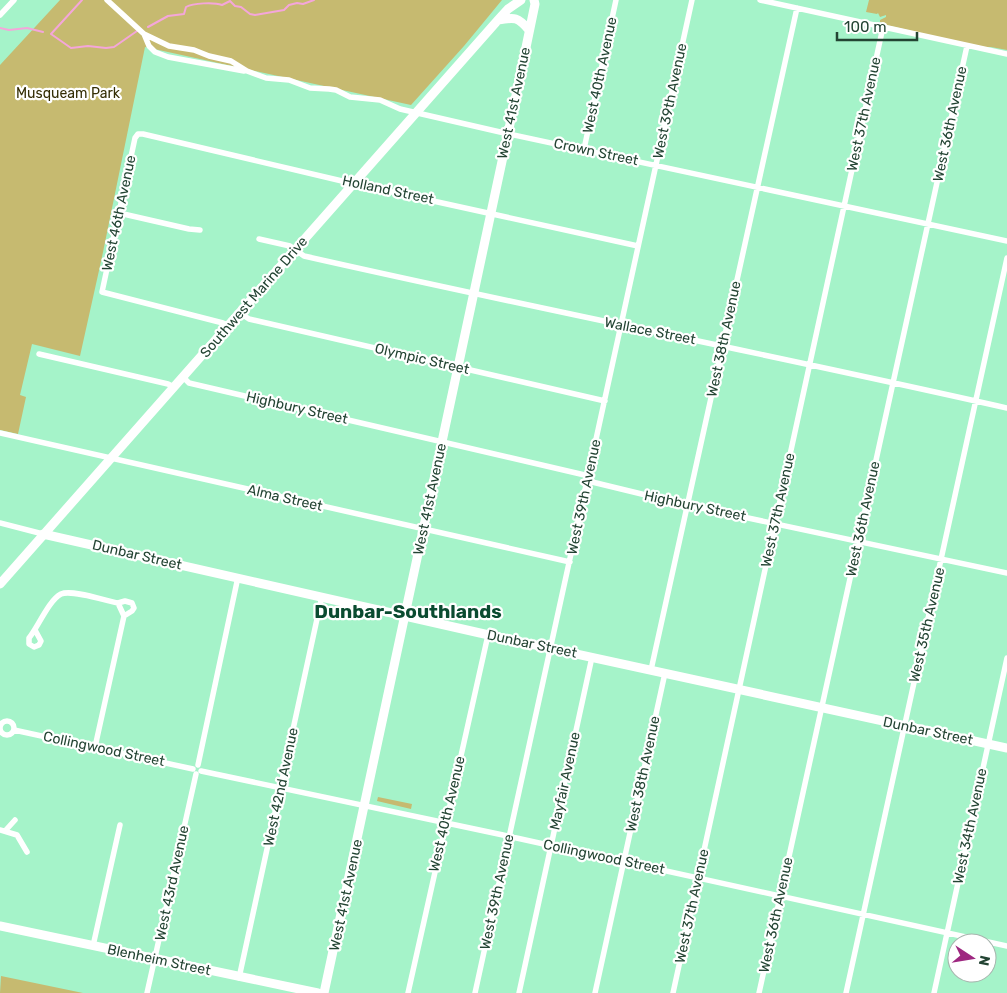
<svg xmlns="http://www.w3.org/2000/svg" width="1007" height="993" font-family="Rubik,sans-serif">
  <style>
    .green { fill: #c6ba70 }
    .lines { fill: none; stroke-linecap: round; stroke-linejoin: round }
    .stream { stroke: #f4a6da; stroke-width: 2 }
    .street { stroke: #fff; stroke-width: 5.5 }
    .secondary { stroke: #fff; stroke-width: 9 }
    .labels { text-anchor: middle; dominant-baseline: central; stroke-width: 4.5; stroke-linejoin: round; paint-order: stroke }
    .street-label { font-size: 14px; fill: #234433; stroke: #fff }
    .park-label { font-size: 14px; fill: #342e05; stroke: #fff }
    .district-label { font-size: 19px; font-weight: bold; fill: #0a4b30; stroke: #fff }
  </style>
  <rect width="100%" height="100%" fill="#a5f3c9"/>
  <path class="green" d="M60,0H502L464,46L411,105L145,47L102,257L80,356L32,344L20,395L26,397L18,434L0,430V65Z
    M869,0H1007V50L991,47H981L886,25L880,22V20L886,17V15L880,17L878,13L877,14L866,12Z
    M378,797L412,804L411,809L377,801Z
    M1,976L83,993H0Z"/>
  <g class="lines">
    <path class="stream" d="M82,0L51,34L71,48L88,46L106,48L114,47L137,31
      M148,27L168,16L184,14L186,7C193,3 214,2 222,5L230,1L235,6L241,7L250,14L255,15L284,10L289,5L297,3L303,4L314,0
      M0,28L9,30L27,28L43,32"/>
    <path class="street" d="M107,0L144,34L169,46L194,50L209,56L231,61L247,71L266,78L289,80L310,88L329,89L336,90L350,97L380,100L400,109L500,132L1007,241
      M760,0L1007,54
      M0,15L14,0
      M144,34L149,46L155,52L168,57L244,71
      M584,149L616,0
      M119,213L189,229L200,230
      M259,239L290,246L304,256C538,309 773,355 1007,408
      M240,313L249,319L605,401
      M229,325L223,323L102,292L135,138L138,134H143L342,181L638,246
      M39,354L168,384L174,387
      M183,377L189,383L589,476
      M0,433L570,562
      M588,481L687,505L1007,573
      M0,523L43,534
      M118,603L125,601L132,603L134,608L132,611L124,616
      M35,630L41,641L39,645L34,647L29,644V638C38,627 49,600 61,594C72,589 106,601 118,603L124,616L95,747
      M651,670L797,8
      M0 728a7 7 0 1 1 14 0a7 7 0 1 1-14 0Z
      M14,730L193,769
      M198,765L238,577
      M201,771L503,835L1007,946
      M0,830L17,835L27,852
      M5,831L15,820
      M93,946L120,825
      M239,978L322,596
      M147,993L196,774
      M408,993L488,635
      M475,993L692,0
      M519,993L592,657
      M595,993L665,673
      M673,993L883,27
      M759,993L967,46
      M846,993L1007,258
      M934,993L1007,658"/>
    <path class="secondary" d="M498,20C515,17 518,17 529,30
      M43,534L480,633L1007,748
      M0,584L498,20L508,9L521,0
      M0,926L318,993
      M324,993L513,110L535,4L534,0"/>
  </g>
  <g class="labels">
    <g class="street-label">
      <text transform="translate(600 75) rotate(-78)">West 40th Avenue</text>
      <text transform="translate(670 101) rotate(-78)">West 39th Avenue</text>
      <text transform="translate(514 103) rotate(-78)">West 41st Avenue</text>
      <text transform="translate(864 114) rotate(-78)">West 37th Avenue</text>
      <text transform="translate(950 124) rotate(-78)">West 36th Avenue</text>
      <text transform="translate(596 152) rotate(12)">Crown Street</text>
      <text transform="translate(388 190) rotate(12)">Holland Street</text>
      <text transform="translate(119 213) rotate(-78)">West 46th Avenue</text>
      <text transform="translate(254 297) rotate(-49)">Southwest Marine Drive</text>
      <text transform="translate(650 331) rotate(11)">Wallace Street</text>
      <text transform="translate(724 339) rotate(-78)">West 38th Avenue</text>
      <text transform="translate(422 359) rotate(13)">Olympic Street</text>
      <text transform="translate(297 408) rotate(13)">Highbury Street</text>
      <text transform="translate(584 497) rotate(-78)">West 39th Avenue</text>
      <text transform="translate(285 498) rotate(13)">Alma Street</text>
      <text transform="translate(430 499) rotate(-78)">West 41st Avenue</text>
      <text transform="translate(695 506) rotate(12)">Highbury Street</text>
      <text transform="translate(778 510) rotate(-78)">West 37th Avenue</text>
      <text transform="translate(863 519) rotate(-78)">West 36th Avenue</text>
      <text transform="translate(137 555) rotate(13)">Dunbar Street</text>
      <text transform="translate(927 625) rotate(-77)">West 35th Avenue</text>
      <text transform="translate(532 644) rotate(12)">Dunbar Street</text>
      <text transform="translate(928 731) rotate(12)">Dunbar Street</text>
      <text transform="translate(104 749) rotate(12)">Collingwood Street</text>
      <text transform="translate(643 774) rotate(-78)">West 38th Avenue</text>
      <text transform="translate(565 781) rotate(-78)">Mayfair Avenue</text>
      <text transform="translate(281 787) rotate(-78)">West 42nd Avenue</text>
      <text transform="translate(447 814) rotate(-77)">West 40th Avenue</text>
      <text transform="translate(970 826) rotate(-78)">West 34th Avenue</text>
      <text transform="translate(604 857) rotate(12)">Collingwood Street</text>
      <text transform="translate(172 883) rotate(-78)">West 43rd Avenue</text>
      <text transform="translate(497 892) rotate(-78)">West 39th Avenue</text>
      <text transform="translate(346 895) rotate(-78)">West 41st Avenue</text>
      <text transform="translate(692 906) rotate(-78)">West 37th Avenue</text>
      <text transform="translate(776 915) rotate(-78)">West 36th Avenue</text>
      <text transform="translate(159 960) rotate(12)">Blenheim Street</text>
    </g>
    <g class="park-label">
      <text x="68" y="93">Musqueam Park</text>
    </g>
    <g class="district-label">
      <text x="408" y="611">Dunbar-Southlands</text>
    </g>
  </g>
  <g transform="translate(972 958) rotate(102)"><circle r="24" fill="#ffffff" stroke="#a7b4ad"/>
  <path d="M0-4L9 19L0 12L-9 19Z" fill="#9e2780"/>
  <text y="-8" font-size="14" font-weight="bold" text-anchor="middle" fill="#234433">N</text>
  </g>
  <path d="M837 32v8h80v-8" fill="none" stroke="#234433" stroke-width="2.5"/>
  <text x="844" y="32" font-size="15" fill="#234433" stroke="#ffffff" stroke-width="4" paint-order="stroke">100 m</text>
</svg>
